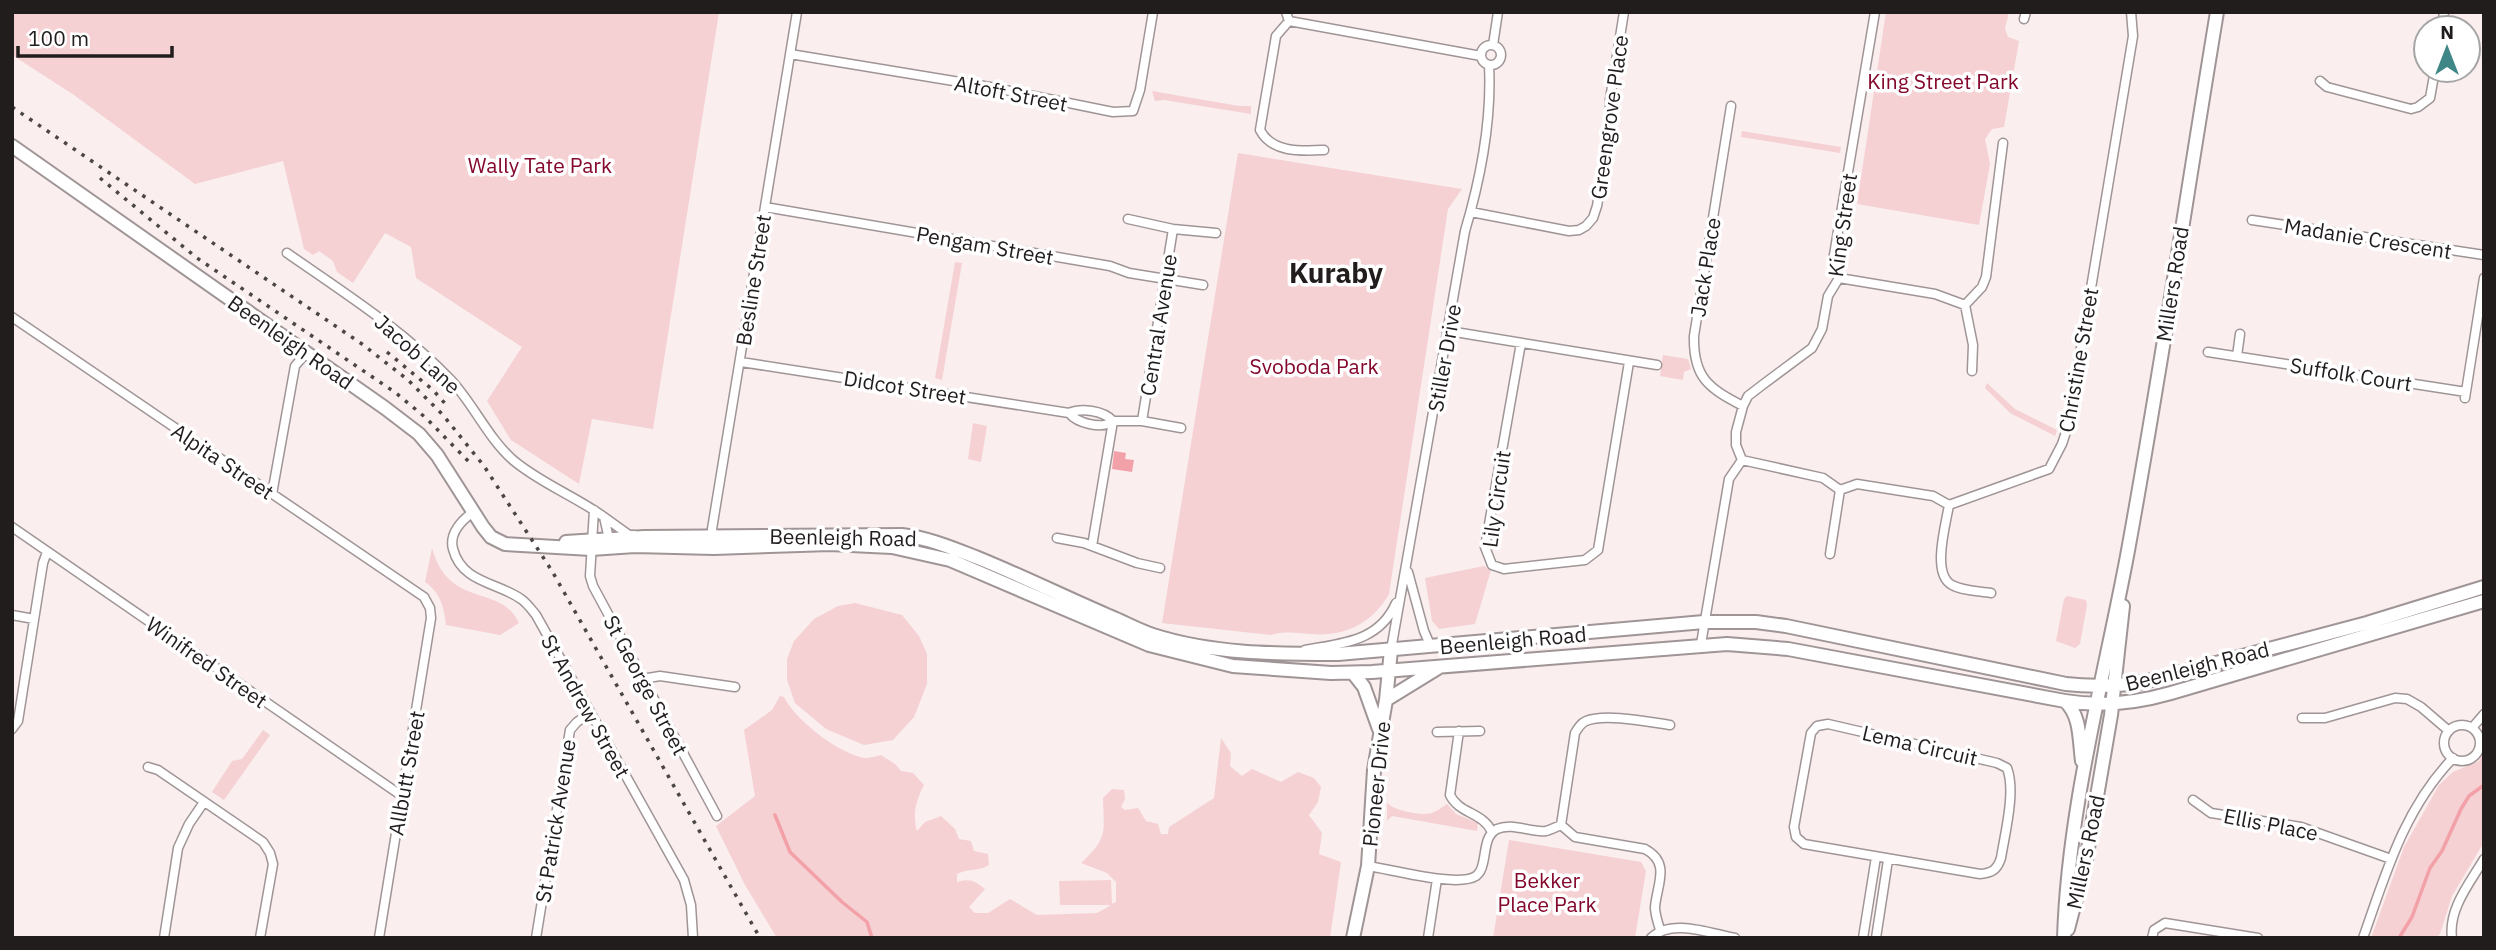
<svg xmlns="http://www.w3.org/2000/svg" width="2496" height="950" font-family="'IBM Plex Sans',sans-serif">
  <style>
    .green { fill: #f5d1d3 }
    .water { fill: #f3a1a8 }
    .lines { fill: none; stroke-linecap: round; stroke-linejoin: round }
    .stream { stroke: #f3a1a8; stroke-width: 3.5 }
    .street-casing { stroke: #a09596; stroke-width: 11 }
    .secondary-casing { stroke: #a09596; stroke-width: 16 }
    .street { stroke: #fff; stroke-width: 8 }
    .secondary { stroke: #fff; stroke-width: 12 }
    .rail { stroke: #4b4546; stroke-width: 3.5; stroke-dasharray: 3.5 7; stroke-linecap: butt }
    .labels { text-anchor: middle; dominant-baseline: central; stroke-width: 7; stroke-linejoin: round; paint-order: stroke }
    .park-label { font-size: 21px; fill: #84072c; stroke: #fff }
    .street-label { font-size: 21px; fill: #211d1d; stroke: #fff }
    .district-label { font-size: 28px; font-weight: bold; fill: #211d1d; stroke: #fff }
  </style>
  <rect width="100%" height="100%" fill="#faeeef"/>
  <path class="green" d="M12,12H719L653,429L592,419L579,484L511,440L487,401L522,347L416,278L411,247L385,233L353,283L337,272L333,261L319,251L313,255L304,249L283,161L195,184L74,95L12,55Z
    M1886,12H2009L2005,29L2008,37L2019,41L2004,127L1992,129L1985,139L1990,164L1979,225L1857,204Z
    M1152,91L1239,106H1251V114L1164,100L1155,101Z
    M1742,131L1841,147L1840,153L1741,137Z
    M1238,153L1462,189L1448,209L1389,594C1372,624 1344,637 1310,634C1296,633 1285,631 1271,635L1162,623Z
    M955,262L962,263L942,380L935,378Z
    M1663,355L1688,359L1691,369L1684,372L1683,380L1660,376Z
    M1987,383L2015,409L2057,430L2055,436L2010,413L1985,388Z
    M973,423L987,426L981,462L968,459Z
    M432,548C449,610 501,583 519,623L500,635L446,625C444,607 440,592 425,582Z
    M1484,566L1491,570L1475,624L1439,629L1432,621L1425,578Z
    M2067,596L2086,600L2087,605L2080,644L2075,648L2056,641L2064,599Z
    M855,603L902,615L919,636L927,654V684L914,717L893,740L864,745L826,729L795,703L787,680V659L794,641L814,619L838,606Z
    M780,696L784,697C795,720 839,754 865,758C870,758 877,756 881,755L895,764L901,771L913,773L924,785C916,801 912,813 917,831L925,822L941,816L955,829L959,839L971,841L974,851L988,854L989,865C978,872 968,868 957,874V882C970,878 975,881 985,889L969,907L975,913H988L1010,899L1037,915L1097,913L1111,905H1060L1059,881L1111,880L1112,904L1116,902V882L1107,873L1081,863C1108,838 1104,833 1103,798L1112,789L1124,790L1125,799L1121,807L1125,810L1138,808L1146,821L1158,824L1161,834H1168L1169,827L1214,798L1221,738L1231,753L1230,766L1242,776L1252,769L1281,782L1298,772L1314,778L1321,787L1318,802L1309,815L1322,833L1319,854L1341,862L1330,938H777L745,885L716,826L755,796L744,730L772,710Z
    M263,730L270,735L224,800L212,792L232,761L242,759Z
    M2484,743V842L2452,896L2440,934L2436,938H2371L2404,847L2439,785L2453,772L2479,761Z
    M1387,803C1395,811 1421,816 1432,813C1437,811 1442,807 1447,804L1456,814L1478,823L1477,831L1392,816L1387,821Z
    M1509,840L1641,862L1646,871L1635,938H1493Z"/>
  <path class="water" d="M1114,451L1126,453L1125,459L1134,460L1132,472L1112,469Z"/>
  <g class="lines">
    <path class="stream" d="M775,815L790,852L842,902L867,922L872,938
      M2399,938L2412,917L2430,868L2442,851L2461,809L2469,796L2484,785"/>
    <g class="street-casing">
      <path id="street" d="M1286,12L1289,21L1481,56
        M2024,19L2026,12
        M1289,21L1276,36L1260,130C1272,153 1301,151 1324,150
        M2442,28L2444,12
        M1481 55a10 10 0 1 1 20 0a10 10 0 1 1-20 0Z
        M1493,45L1498,12
        M790,54L990,87L1113,112L1133,111L1140,90L1153,12
        M2320,81L2327,87L2411,109L2418,107L2430,98L2435,70
        M1731,106L1694,336C1693,377 1708,388 1743,406
        M765,207L1110,266L1129,273L1203,285
        M1471,212L1569,231L1579,230L1586,226L1593,218L1597,206L1610,127V99L1624,12
        M1128,219L1173,229L1216,233
        M2252,220L2484,255
        M287,253C343,292 403,330 451,380C474,405 488,438 513,460C540,483 575,496 604,517L609,539
        M1839,278L1935,294L1965,305L1973,345L1972,371
        M1965,305L1982,287L1986,277L2003,143
        M12,317L424,597L430,608L431,618L379,938
        M1449,331L1657,365
        M1521,343L1485,547L1492,565L1504,569L1585,560L1598,550L1629,362
        M2208,352L2466,392
        M2237,356L2240,334
        M741,362L1069,413C1081,408 1103,410 1113,421
        M2465,398L2484,278
        M1069,413C1077,423 1102,430 1113,421H1142L1181,428
        M1142,421L1173,229
        M1742,460L1823,478L1840,490L1857,484L1933,496L1949,505L2049,469L2062,444L2068,426L2133,36L2131,12
        M272,494L295,366L306,353
        M1949,505C1946,524 1931,574 1952,585C1962,591 1979,591 1991,593
        M594,510L590,576L593,586L717,816
        M472,513C461,521 449,534 453,549C462,583 497,582 521,599C527,603 531,609 536,615L684,880L691,905L693,938
        M604,517L629,535H634
        M12,527L402,796
        M1057,538L1084,543L1137,563L1160,568
        M714,541L712,529L797,12
        M1092,546L1113,421
        M1830,554L1840,490
        M1408,572L1424,631L1431,647
        M12,615L34,619
        M1701,644L1729,479L1742,460L1736,445V432L1743,406L1748,396L1761,386L1812,348L1822,329L1828,296L1839,278L1834,255L1875,12
        M1305,650C1342,643 1379,642 1396,603
        M1391,650L1465,231C1481,177 1492,122 1489,65
        M642,679L660,676L735,687
        M2302,718H2325L2395,698L2407,699L2421,707L2449,731
        M1828,724L1997,763L2007,768C2016,791 2005,833 2001,858C1997,870 1992,873 1980,874L1804,844L1796,837L1794,827L1811,733L1817,726Z
        M2444 743a18 18 0 1 1 36 0a18 18 0 1 1-36 0Z
        M2472,728L2484,714
        M12,729L18,721L43,563L47,552
        M1459,731L1450,795C1459,814 1483,812 1492,832
        M1437,732L1480,731
        M148,767L158,770L263,842L270,853L273,864L260,938
        M2193,800L2211,813L2301,827L2391,859
        M1561,825L1575,733C1578,728 1581,723 1586,721C1605,713 1649,722 1670,725
        M1368,866C1390,869 1458,888 1476,876C1480,873 1482,868 1483,863C1486,851 1485,835 1497,829C1513,822 1530,833 1546,831C1550,830 1556,827 1561,825L1575,837L1645,849C1671,863 1657,884 1655,907C1655,915 1658,922 1660,930
        M164,938L178,848L189,824L204,802
        M536,938L570,730L577,722L590,713
        M1428,938L1437,879
        M1651,938C1671,918 1709,933 1735,938
        M1863,938L1876,857
        M1876,938L1888,860
        M2152,938L2154,930L2165,923L2258,938
        M2363,938C2386,873 2404,809 2453,758
        M2452,938C2448,909 2470,883 2484,859"/>
    </g>
    <g class="secondary-casing">
      <path id="secondary" d="M12,146L385,408L419,434L437,455L483,527L491,537L505,544L591,549L635,546L714,548L830,544L892,547L950,560L1149,645L1233,666L1331,673L1372,672L1727,644L1788,649L2065,701C2101,707 2136,703 2171,693L2484,601
        M566,542L644,537L902,535C929,538 952,548 978,558C1022,576 1065,597 1109,616C1124,622 1138,630 1153,635C1212,654 1276,654 1338,654L1704,622H1756L1786,626L2066,684C2093,687 2118,686 2144,682L2367,623L2484,587
        M1353,673L1364,687L1379,729
        M1386,700L1438,668
        M2065,701C2081,716 2079,739 2082,761
        M2068,929L2086,860L2111,715L2123,606
        M1353,938L1368,866L1374,770L1386,700L1391,650
        M2064,938C2068,809 2103,683 2127,556C2160,376 2187,193 2217,12"/>
    </g>
    <use href="#street" class="street"/>
    <use href="#secondary" class="secondary"/>
    <path class="rail" d="M12,107L362,344L408,380L443,415L484,466L552,571L760,938
      M100,178L197,258L396,393L426,418L471,464
      M387,352L433,390L449,408"/>
  </g>
  <g class="labels">
    <g class="park-label">
      <text x="1943" y="81">King Street Park</text>
      <text x="540" y="165">Wally Tate Park</text>
      <text x="1314" y="366">Svoboda Park</text>
      <text x="1547" y="880">Bekker<tspan x="1547" dy="24">Place Park</tspan></text>
    </g>
    <g class="street-label">
      <text transform="translate(1011 93) rotate(11)">Altoft Street</text>
      <text transform="translate(1609 117) rotate(-82)">Greengrove Place</text>
      <text transform="translate(1842 225) rotate(-82)">King Street</text>
      <text transform="translate(2368 238) rotate(9)">Madanie Crescent</text>
      <text transform="translate(985 245) rotate(10)">Pengam Street</text>
      <text transform="translate(1705 267) rotate(-81)">Jack Place</text>
      <text transform="translate(753 280) rotate(-81)">Besline Street</text>
      <text transform="translate(2172 284) rotate(-81)">Millers Road</text>
      <text transform="translate(1158 325) rotate(-81)">Central Avenue</text>
      <text transform="translate(291 342) rotate(35)">Beenleigh Road</text>
      <text transform="translate(418 354) rotate(42)">Jacob Lane</text>
      <text transform="translate(1444 358) rotate(-80)">Stiller Drive</text>
      <text transform="translate(2078 360) rotate(-80)">Christine Street</text>
      <text transform="translate(2351 374) rotate(9)">Suffolk Court</text>
      <text transform="translate(905 387) rotate(9)">Didcot Street</text>
      <text transform="translate(223 461) rotate(34)">Alpita Street</text>
      <text transform="translate(1496 499) rotate(-82)">Lily Circuit</text>
      <text transform="translate(843 537) rotate(1)">Beenleigh Road</text>
      <text transform="translate(1513 640) rotate(-5)">Beenleigh Road</text>
      <text transform="translate(207 662) rotate(35)">Winifred Street</text>
      <text transform="translate(2197 666) rotate(-14)">Beenleigh Road</text>
      <text transform="translate(646 685) rotate(62)">St George Street</text>
      <text transform="translate(586 706) rotate(61)">St Andrew Street</text>
      <text transform="translate(1920 745) rotate(13)">Lema Circuit</text>
      <text transform="translate(406 773) rotate(-80)">Allbutt Street</text>
      <text transform="translate(1376 784) rotate(-84)">Pioneer Drive</text>
      <text transform="translate(555 821) rotate(-81)">St Patrick Avenue</text>
      <text transform="translate(2271 824) rotate(11)">Ellis Place</text>
      <text transform="translate(2085 852) rotate(-78)">Millers Road</text>
    </g>
    <g class="district-label">
      <text x="1336" y="272">Kuraby</text>
    </g>
  </g>
  <rect width="2496" height="950" fill="none" stroke="#211d1d" stroke-width="28"/>
  <g transform="translate(2447 49)"><circle r="33" fill="#ffffff" stroke="#a6a5a5" stroke-width="2"/>
  <path d="M0-5L12 26L0 18L-12 26Z" fill="#3f8786"/>
  <text y="-10" font-size="19" font-weight="bold" text-anchor="middle" fill="#211d1d">N</text>
  </g>
  <path d="M18 46v10h154v-10" fill="none" stroke="#211d1d" stroke-width="3.5"/>
  <text x="28" y="46" font-size="21" fill="#211d1d" stroke="#ffffff" stroke-width="5" paint-order="stroke">100 m</text>
</svg>
